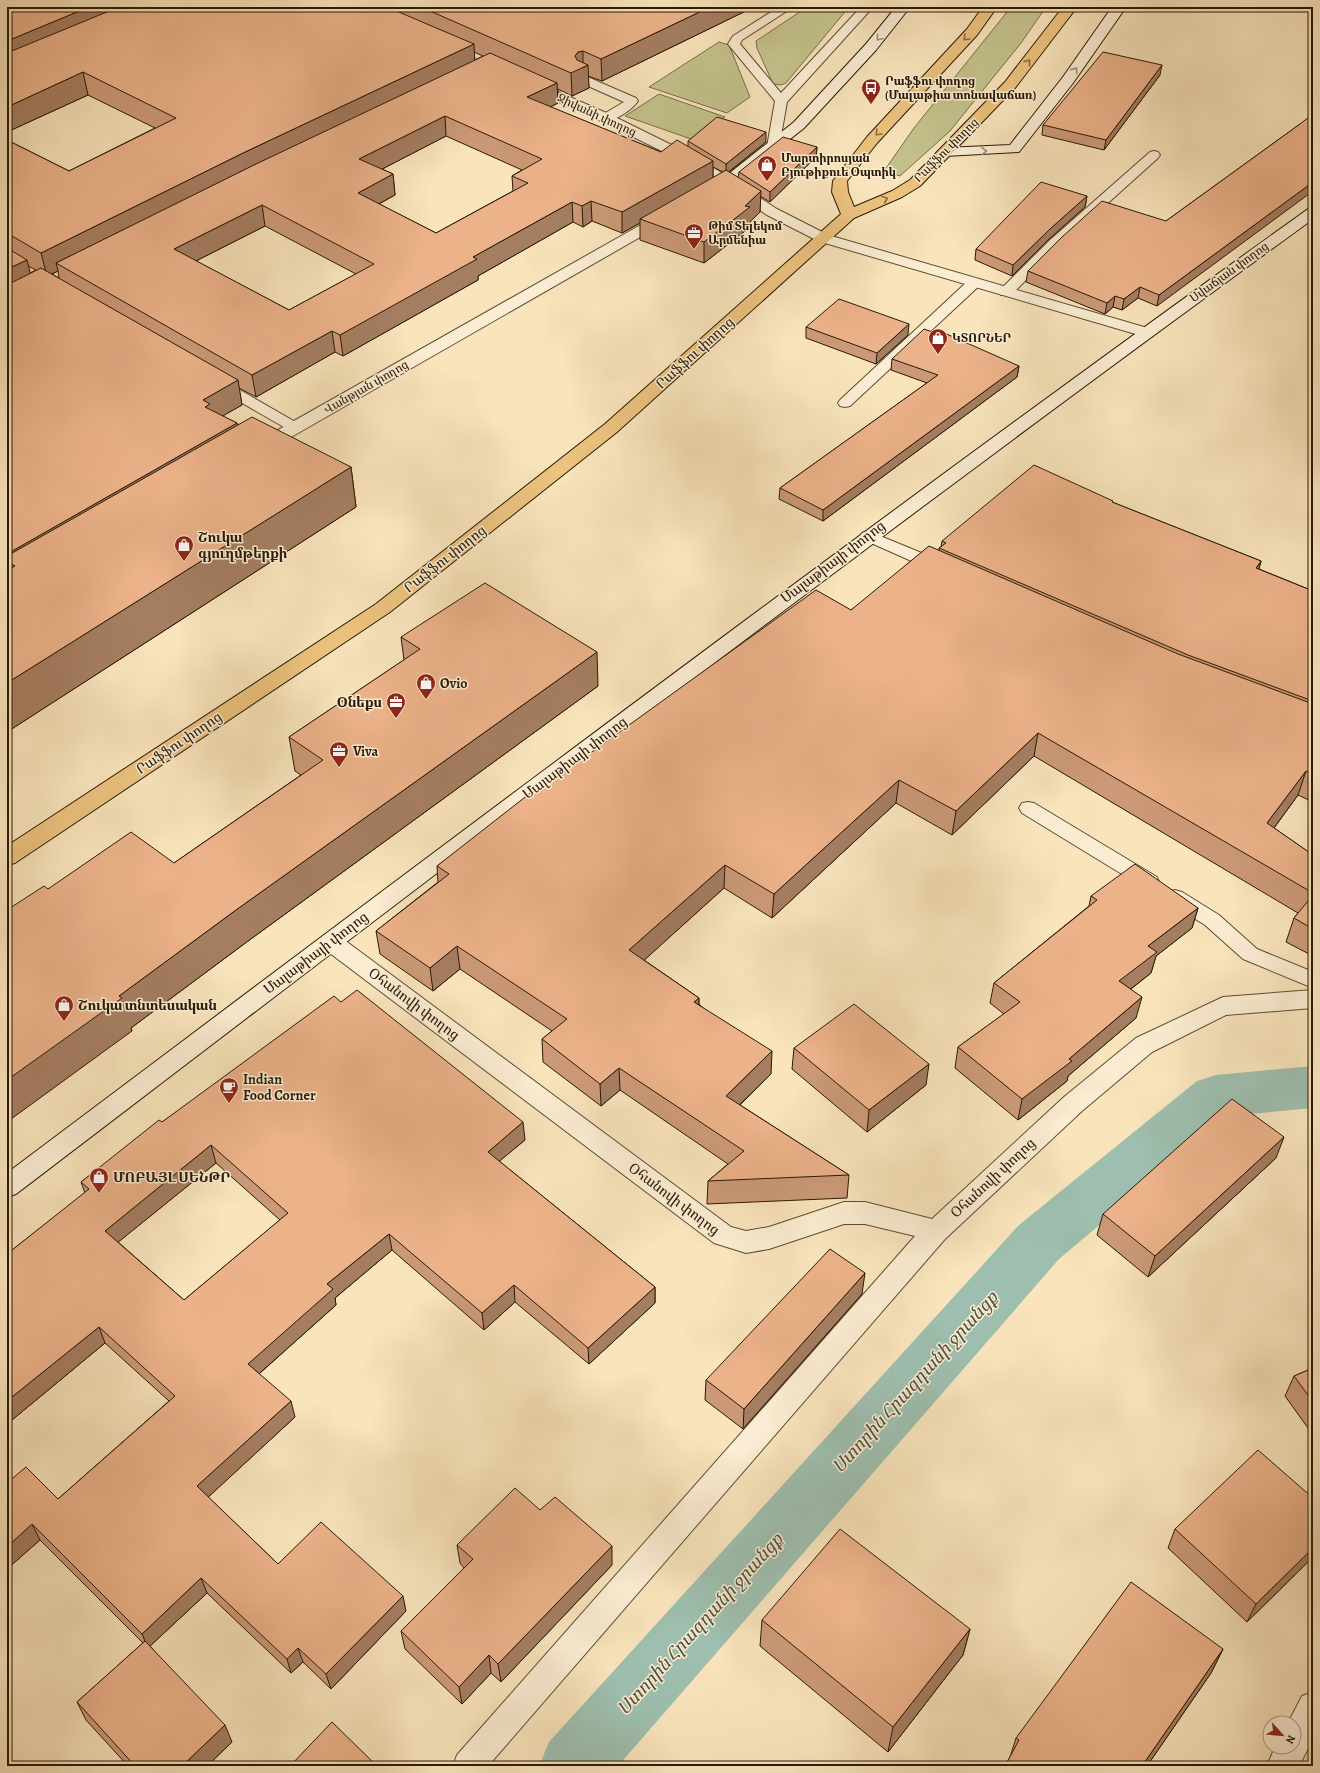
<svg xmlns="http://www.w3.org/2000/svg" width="1320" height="1773" font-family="Alegreya,'Noto Serif Armenian',serif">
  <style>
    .green { fill: #c4c28c; stroke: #776e48 }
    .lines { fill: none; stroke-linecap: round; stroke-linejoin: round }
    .canal { fill: #9ebfaf; fill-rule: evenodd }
    .lane-casing { stroke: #5e4c32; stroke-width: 2 }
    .street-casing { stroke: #5e4c32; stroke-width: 2 }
    .secondary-casing { stroke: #2a1904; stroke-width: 2 }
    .primary-casing { stroke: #2a1904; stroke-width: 2 }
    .lane { fill: #fbedd3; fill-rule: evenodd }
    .street { fill: #fbedd3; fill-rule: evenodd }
    .secondary { fill: #fbedd3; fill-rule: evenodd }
    .primary { fill: #ecc27e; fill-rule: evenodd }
    .wall { fill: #cb9977; stroke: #2a1904; fill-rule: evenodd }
    .shaded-wall { fill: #a57d61; stroke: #2a1904 }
    .building { fill: #ecb28a; stroke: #2a1904; fill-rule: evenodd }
    .oneway { stroke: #9d8e76 }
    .oneway2 { stroke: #8b6e41 }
    .labels { text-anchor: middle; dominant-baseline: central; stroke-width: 3; stroke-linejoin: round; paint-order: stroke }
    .far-poi-label { font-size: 12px; font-weight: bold; fill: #2a1904; stroke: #fbedd3; text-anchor: start }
    .far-street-label { font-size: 12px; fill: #2a1904; stroke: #fbedd3 }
    .street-label { font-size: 14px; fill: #2a1904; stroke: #fbedd3 }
    .poi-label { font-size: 14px; font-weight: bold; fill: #2a1904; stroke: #fbedd3; text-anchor: start }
    .near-water-label { font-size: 18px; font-style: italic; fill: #535340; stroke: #fbedd3 }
  </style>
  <rect width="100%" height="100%" fill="#f9e4bc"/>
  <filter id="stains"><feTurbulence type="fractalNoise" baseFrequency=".005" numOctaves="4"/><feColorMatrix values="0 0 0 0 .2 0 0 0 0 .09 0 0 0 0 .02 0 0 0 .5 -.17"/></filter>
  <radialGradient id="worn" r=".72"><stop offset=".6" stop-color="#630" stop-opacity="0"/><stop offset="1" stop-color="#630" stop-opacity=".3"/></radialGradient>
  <path class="green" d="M807,7H849L786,83L781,85L773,84L757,48L756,41Z
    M1011,7H1046L1021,43L950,131L900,176L884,171L914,128Z
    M719,42L729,45L750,97L727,113L649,87Z
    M659,94L725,117L691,139L625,116Z"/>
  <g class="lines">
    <path class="canal" d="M1313,1066V1108L1229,1116L1059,1259L618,1766H539L549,1742L1019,1225L1197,1081L1216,1075Z"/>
    <g class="lane-casing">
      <path id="lane" d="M779,7H793L742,40L740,44L781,93L861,7H873L787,102L779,147L777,150H769L767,147L775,101L728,44L733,36Z
        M583,75L636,98L638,101C632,110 613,123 602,121L600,118L602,115L624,102L579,82L577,79L579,76Z
        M1154,151L1158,152L1160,155L1158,158L1059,247L1011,295H1001L999,292L1001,289L1049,241L1150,152Z
        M974,279L979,280L981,283L979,286L850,406L845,407L840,406L838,403L840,400L969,280Z
        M219,380L224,381L299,424L302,427L299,430L294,432L289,430L214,387L212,384L214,381Z
        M868,531L946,563L948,567L946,571L940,572L934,571L862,539L860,536L862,533Z
        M1028,802L1034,803L1157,877L1159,882L1157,887L1150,889L1143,887L1022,813L1019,808L1022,803Z
        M1175,890L1182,892L1219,915L1257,949L1313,972V988L1243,959L1205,925L1168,902L1165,897L1168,892Z"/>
    </g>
    <g class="street-casing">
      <path id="street" d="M531,80L611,115L700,159L777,209L828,235L1151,329L1153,332L1151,335L1145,337L1139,335L818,241L767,215L690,165L601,121L526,87L524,84L526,81Z
        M665,212L670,214L673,217L670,220L265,452L259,453L253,452L250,448L253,444L660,214Z
        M331,934L339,936L731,1227L746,1231L769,1227L844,1202H865L932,1219L1064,1097L1136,1038L1223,997L1313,990V1008L1226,1015L1152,1052L1082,1111L945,1239L488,1766H453L457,1755L915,1236L865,1224H844L769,1249L746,1253L714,1243L323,948L320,942L323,936Z
        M1313,1692V1739L1299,1766H1267L1275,1747H1294V1723H1288L1302,1696Z"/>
    </g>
    <g class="secondary-casing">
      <path id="secondary" d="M896,7H910L876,50L804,128L731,186L726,187L721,186L719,183L721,180L794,122L866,44Z
        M1112,7H1126L1073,83L1019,152L945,156L940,155L938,152L940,149L945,148L1010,145L1063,77Z
        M1313,207V219C875,537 446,866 16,1194L7,1197V1173C439,849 869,524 1308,209Z"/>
    </g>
    <g class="primary-casing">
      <path id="primary" d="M983,7H997L977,35L877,143L847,181L848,192L854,207L892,191L910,180L1005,82L1063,7H1077L1015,88L920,186L902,197L854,218L617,432L390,612L15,863L7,865V846L376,604L605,424L841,214L832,192L833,181L867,137L967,29Z"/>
    </g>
    <use href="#lane" class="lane"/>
    <use href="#street" class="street"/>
    <use href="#secondary" class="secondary"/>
    <use href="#primary" class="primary"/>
  </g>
  <path class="wall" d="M7,7H754L602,81L588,76L589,88L572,96L558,89V103L550,107L661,152L688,147V141L766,142L729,172L738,178L739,172L817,147L816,157L770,202L760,196V212L750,222L749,228L704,263L640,240V223L622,233L592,221L583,227L573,222L478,276V280L343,356L335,352L256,397L239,388L242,405L222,416L237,423L238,425L351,467L356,507L7,732V134L9,141L69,171L155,128L88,95L7,132ZM400,9V13L396,11ZM474,52L483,56L475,60ZM446,136L522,170L512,176L513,191L436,233L379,204L395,195L393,174L382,169ZM713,167L723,172L713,178ZM265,226L356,274L289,310L196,261ZM28,266L36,270L30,273ZM58,271L59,278L52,274Z
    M1160,75L1104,150L1042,135L1043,125Z
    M1300,124L1157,306L1138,298L1122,310L1113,307L1105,314L1026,282L1028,271L1166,221Z
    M1087,196L1085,207L1048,240L1012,276L975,260L976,249Z
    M806,327L908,335L876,364L806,338Z
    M892,359L1019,366L1017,377L823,521L779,499L780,488L927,383L891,370Z
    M1112,502L1261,561L1259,569L1313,591V703L1312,704H1313V802L1298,795L1274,828L1313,855V956L1286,942L1294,918L1298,913L1034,756L952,835L896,803L772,918L724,888L644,960L699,998V1004L771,1074L740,1105L849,1175L847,1198L707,1204L708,1181L728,1164L620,1090L601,1106L543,1062L542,1039L552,1031L460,969L433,991L380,954L376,931L438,882L437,866L564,772L851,610L939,550V548L941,547L942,541Z
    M401,637L598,686L244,944L131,1028L132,1031L48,889L174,863L301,775L295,771L289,737L404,660Z
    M1091,896L1198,908L1192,928L1156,956L1151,973L1131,989L1136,1018L1068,1076L1067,1081L1018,1120L955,1068L958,1047L1004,1014L990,1003L994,983L1089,906Z
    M341,1002L525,1140L499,1161L655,1287V1303L589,1364L515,1302L484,1330L392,1250L335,1298L336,1305L259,1374L295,1417L208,1497L278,1564L406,1611L331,1689L303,1662L291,1673L207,1593L150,1646L232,1742L207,1766H128L86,1720L77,1702L143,1643L40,1540L7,1569V1483L58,1499L169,1401L105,1343L12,1420L7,1415V1254L85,1193L81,1182L162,1122ZM216,1163L280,1220L184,1300L118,1242Z
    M794,1048L926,1085L867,1132L792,1069Z
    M1276,1158L1148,1277L1097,1235L1103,1214Z
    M862,1294L743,1429L705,1400L706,1380Z
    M1313,1368V1435L1285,1396L1294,1376Z
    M1313,1498V1557L1247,1622L1168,1548L1175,1529Z
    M540,1510L612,1565L501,1682L491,1673L462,1704L405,1649L401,1631L464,1568L460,1563L457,1545Z
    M762,1620L970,1629L963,1655L888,1752L760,1646Z
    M1223,1649L1211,1673L1147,1766H1005L1010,1757L1016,1738Z"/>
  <path class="shaded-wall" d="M89,7H145L7,65V41Z
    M388,7H400V9L388,14Z
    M595,7H635L595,23Z
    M710,7H754L602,81L601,59Z
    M474,44L475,66L56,263L58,271L47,276L41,253L243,153Z
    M583,51V68L588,65L589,88L572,96L571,73L575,56L578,52Z
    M1162,65L1160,75L1104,150L1106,140Z
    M83,72L88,95L7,132V107Z
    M557,83L558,103L528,118L527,97Z
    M445,116L446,136L361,180L359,159Z
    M766,132V142L726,174V164Z
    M817,147L816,157L770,202V192Z
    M713,161V182L640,219V223L622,233V212Z
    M393,174L395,195L360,214L358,193Z
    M1313,182V191L1157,306L1159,295Z
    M761,191L760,212L750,222L749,228L704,263V242L745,206Z
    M1087,196L1085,207L1048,240L1012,276L1013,265L1050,229Z
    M591,201L592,221L583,227L582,206Z
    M572,202L573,222L478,276V280L343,356L340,335L473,257Z
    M262,205L265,226L178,270L174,249Z
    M27,260L33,284L7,296V269Z
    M1140,287L1138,298L1122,310L1124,299Z
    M1115,296L1113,307L1105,314L1107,303Z
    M909,324L908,335L876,364L877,353Z
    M332,331L335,352L256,397L252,375Z
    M1019,366L1017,377L823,521V510Z
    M238,380L242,405L214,421L210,432L203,400Z
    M237,423L242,448L15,566L7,561V554Z
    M351,467L356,507L7,732V683Z
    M1261,561L1258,572L1256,568Z
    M597,652L598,686L244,944L131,1028L132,1031L7,1122V1080L119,996L236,910Z
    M1313,696V703L1306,712L1310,700Z
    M1038,733L1034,756L952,835L956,811Z
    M1306,771L1298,795L1260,847L1267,823Z
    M899,780L896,803L772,918L774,894Z
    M725,865L724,888L630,973L629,950Z
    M1198,908L1192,928L1156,956L1151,973L1114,1002L1119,981L1148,946Z
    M457,946L460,969L433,991L430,968Z
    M1142,997L1136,1018L1068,1076L1067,1081L1018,1120L1022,1099Z
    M699,998L698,1021L694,1002Z
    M772,1051L771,1074L725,1119L726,1096Z
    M929,1064L926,1085L867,1132L869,1110Z
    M619,1068L620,1090L601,1106L600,1084Z
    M523,1122L525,1140L490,1169L488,1152Z
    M1284,1137L1276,1158L1148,1277L1155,1256Z
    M211,1145L216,1163L111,1248L105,1231Z
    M389,1234L392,1250L335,1298L336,1305L252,1380L248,1364L327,1284Z
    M865,1273L862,1294L743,1429L744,1409Z
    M514,1285L515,1302L484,1330L482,1313Z
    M655,1287V1303L589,1364L588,1348Z
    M99,1327L105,1343L12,1420L7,1409V1401Z
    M291,1401L295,1417L203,1502L197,1486Z
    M32,1524L40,1540L7,1569V1547Z
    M612,1546V1565L501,1682L498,1664Z
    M1313,1548V1557L1247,1622L1256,1604Z
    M201,1578L207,1593L148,1648L142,1634Z
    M403,1596L406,1611L331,1689L326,1674Z
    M970,1629L963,1655L888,1752L893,1727Z
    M298,1648L303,1662L291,1673L287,1659Z
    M1223,1649L1211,1673L1147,1766H1142Z
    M489,1655L491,1673L462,1704L459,1687Z
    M225,1725L232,1742L207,1766H182Z"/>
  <path class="building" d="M7,7H89L7,41Z
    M119,7H387L474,44L243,153L41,253L7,233V140L69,171L176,118L83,72L7,107V53Z
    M421,7H572L593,10L605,9L610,7H710L601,59L583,51L578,52L575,56L577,60L588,65L571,73Z
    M1103,52L1162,65L1106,140L1043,125Z
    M490,53L557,83L527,97L661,152L677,140L713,161L622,212L591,201L582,206L572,202L473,257L477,259L340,335L332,331L252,375L56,263L254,165ZM445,116L542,159L512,176L528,183L436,233L358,193L393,174L359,159ZM262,205L374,264L289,310L174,249Z
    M1313,114V182L1159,295L1140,287L1124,299L1115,296L1107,303L1028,271L1062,237L1102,201L1166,221L1300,124Z
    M717,117L766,132L726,164L688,141Z
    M783,137L817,147L770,192L739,172Z
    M726,170L761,191L745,206L750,207L704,242L640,219Z
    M1041,182L1087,196L1050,229L1013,265L976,249Z
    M7,248L27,260L7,269Z
    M41,268L238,380L203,400L210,404L205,407L237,423L7,554V285Z
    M839,299L909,324L877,353L806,327Z
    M924,329L938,334L942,332L1019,366L823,510L780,488L938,375L892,359Z
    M252,417L351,467L7,683V570L15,566L7,561V556Z
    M1034,465L1113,501L1112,502L1261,561L1256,568L1313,591V696L1310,700L1188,655L939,548L946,543L942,541Z
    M929,546L1178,654L1313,704V775L1306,771L1267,823L1313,855V893L1038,733L956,811L899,780L774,894L725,865L629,950L699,998L694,1002L772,1051L726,1096L849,1175L708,1181L744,1151L619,1068L600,1084L542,1039L567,1019L457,946L430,968L376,931L449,874L437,866L561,769L564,772L816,590L851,610Z
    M485,583L597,652L236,910L119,996L122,998L7,1080V910L44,886L48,889L131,832L174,863L323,760L289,737L420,649L401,637Z
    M1135,864L1198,908L1148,946L1157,952L1119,981L1142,997L1069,1059L1072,1061L1022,1099L958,1047L1020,1002L994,983L1097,900L1091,896Z
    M1313,895V929L1294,918Z
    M357,990L523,1122L488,1152L655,1287L588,1348L514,1285L482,1313L389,1234L327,1284L333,1289L248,1364L291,1401L197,1486L278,1564L321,1522L403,1596L326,1674L298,1648L287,1659L201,1578L142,1634L32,1524L7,1547V1483L26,1467L58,1499L175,1396L99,1327L7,1401V1254L89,1189L81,1182L159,1120L162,1122L334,996L341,1002ZM211,1145L288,1213L184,1300L105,1231Z
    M854,1004L929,1064L869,1110L794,1048Z
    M1232,1099L1284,1137L1155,1256L1103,1214Z
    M830,1249L865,1273L744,1409L706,1380Z
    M1313,1368V1402L1294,1376Z
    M1258,1450L1313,1498V1548L1256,1604L1175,1529Z
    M515,1488L540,1510L555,1497L612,1546L498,1664L489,1655L459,1687L401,1631L473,1559L457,1545Z
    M840,1529L970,1629L893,1727L762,1620Z
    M1131,1582L1223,1649L1142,1766H1005L1019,1740L1016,1738Z
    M145,1641L225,1725L182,1766H135L77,1702Z
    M332,1722L377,1766H290Z"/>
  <defs><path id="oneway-chevron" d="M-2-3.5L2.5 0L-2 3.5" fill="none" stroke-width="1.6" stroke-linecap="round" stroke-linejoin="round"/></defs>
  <g class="oneway">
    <use href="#oneway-chevron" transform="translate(879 38) rotate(128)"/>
    <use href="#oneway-chevron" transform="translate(1075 70) rotate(-55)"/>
    <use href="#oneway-chevron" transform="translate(984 151) rotate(-2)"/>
  </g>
  <g class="oneway2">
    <use href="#oneway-chevron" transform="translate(966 38) rotate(133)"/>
    <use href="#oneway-chevron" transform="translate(1028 62) rotate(-52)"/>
    <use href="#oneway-chevron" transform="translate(878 133) rotate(133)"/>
    <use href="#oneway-chevron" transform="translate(885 199) rotate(-23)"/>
  </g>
  <defs>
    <g id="bus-pin" transform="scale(1)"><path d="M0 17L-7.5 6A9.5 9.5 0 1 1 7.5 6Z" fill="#8f2418" stroke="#fbedd3"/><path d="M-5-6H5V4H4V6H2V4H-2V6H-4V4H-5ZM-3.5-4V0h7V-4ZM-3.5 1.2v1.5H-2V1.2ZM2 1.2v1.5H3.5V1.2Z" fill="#fff"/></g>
    <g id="shop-pin" transform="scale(1)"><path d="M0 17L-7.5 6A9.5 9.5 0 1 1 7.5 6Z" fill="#8f2418" stroke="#fbedd3"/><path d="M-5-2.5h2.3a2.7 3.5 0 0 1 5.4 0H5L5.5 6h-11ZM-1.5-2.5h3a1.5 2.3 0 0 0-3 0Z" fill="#fff"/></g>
    <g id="office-pin" transform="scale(1)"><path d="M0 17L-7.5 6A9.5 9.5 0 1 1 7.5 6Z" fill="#8f2418" stroke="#fbedd3"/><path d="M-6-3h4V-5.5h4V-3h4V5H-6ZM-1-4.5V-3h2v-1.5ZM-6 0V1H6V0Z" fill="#fff"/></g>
    <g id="cafe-pin" transform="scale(1)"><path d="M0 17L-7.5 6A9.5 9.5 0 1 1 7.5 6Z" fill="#8f2418" stroke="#fbedd3"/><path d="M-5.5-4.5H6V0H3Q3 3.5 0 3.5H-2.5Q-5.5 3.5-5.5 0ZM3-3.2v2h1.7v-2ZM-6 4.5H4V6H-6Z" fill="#fff"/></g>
  </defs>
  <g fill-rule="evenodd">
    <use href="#bus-pin" x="871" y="88"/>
    <use href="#shop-pin" x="767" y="165"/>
    <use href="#office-pin" x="694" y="233"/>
    <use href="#shop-pin" x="938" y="338"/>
    <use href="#shop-pin" x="184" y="545"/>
    <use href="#shop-pin" x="426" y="683"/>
    <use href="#office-pin" x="396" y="702"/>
    <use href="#office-pin" x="339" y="751"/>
    <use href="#shop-pin" x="64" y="1005"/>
    <use href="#cafe-pin" x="229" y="1087"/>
    <use href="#shop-pin" x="99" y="1177"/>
  </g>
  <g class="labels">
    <g class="far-poi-label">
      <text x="885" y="81">Րաֆֆու փողոց<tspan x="885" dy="14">(Մալաթիա տոնավաճառ)</tspan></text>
      <text x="781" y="158">Մարտիրոսյան<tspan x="781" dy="14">Բյութիքուե Օպտիկ</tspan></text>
      <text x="708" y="226">Թիմ Տելեկոմ<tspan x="708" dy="14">Արմենիա</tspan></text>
      <text x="952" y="338">ԿՏՈՐՆԵՐ</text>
    </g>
    <g class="far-street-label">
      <text transform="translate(597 115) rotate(25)">Ջիվանի փողոց</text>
      <text transform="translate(946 150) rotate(-45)">Րաֆֆու փողոց</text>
      <text transform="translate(1229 272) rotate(-36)">Սվաճյան փողոց</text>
      <text transform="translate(366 387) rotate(-30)">Վանթյան փողոց</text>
    </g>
    <g class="street-label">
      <text transform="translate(695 353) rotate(-42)">Րաֆֆու փողոց</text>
      <text transform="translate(445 559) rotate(-38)">Րաֆֆու փողոց</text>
      <text transform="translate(833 562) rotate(-37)">Մալաթիայի փողոց</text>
      <text transform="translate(179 743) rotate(-34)">Րաֆֆու փողոց</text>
      <text transform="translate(575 758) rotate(-37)">Մալաթիայի փողոց</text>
      <text transform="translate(316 953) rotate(-37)">Մալաթիայի փողոց</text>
      <text transform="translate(414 1004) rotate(37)">Օհանովի փողոց</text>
      <text transform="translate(993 1178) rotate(-43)">Օհանովի փողոց</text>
      <text transform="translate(674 1199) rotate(37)">Օհանովի փողոց</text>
    </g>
    <g class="poi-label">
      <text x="198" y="537">Շուկա<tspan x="198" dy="16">գյուղմթերքի</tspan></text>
      <text x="440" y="683">Ovio</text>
      <text x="382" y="702" text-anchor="end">Օնեքս</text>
      <text x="353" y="751">Viva</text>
      <text x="78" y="1005">Շուկա տնտեսական</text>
      <text x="243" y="1079">Indian<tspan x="243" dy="16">Food Corner</tspan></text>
      <text x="113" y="1177">ՄՈԲԱՅԼ ՍԵՆԹՐ</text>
    </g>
    <g class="near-water-label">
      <text transform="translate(915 1382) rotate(-48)">Ստորին Հրազդանի ջրանցք</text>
      <text transform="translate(700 1624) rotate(-48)">Ստորին Հրազդանի ջրանցք</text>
    </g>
  </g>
  <rect width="1320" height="1773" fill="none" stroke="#f9e4bc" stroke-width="24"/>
  <rect x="8" y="8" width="1304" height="1757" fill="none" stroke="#2a1904" stroke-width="2"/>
  <rect x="12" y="12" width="1296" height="1749" fill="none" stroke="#2a1904"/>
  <g transform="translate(1282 1735) rotate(117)"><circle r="19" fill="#fbedd3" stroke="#a79880"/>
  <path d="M0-3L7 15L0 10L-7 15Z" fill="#8f2418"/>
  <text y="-6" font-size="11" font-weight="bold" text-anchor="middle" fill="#2a1904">N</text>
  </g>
  <rect width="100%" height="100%" filter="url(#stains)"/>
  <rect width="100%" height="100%" fill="url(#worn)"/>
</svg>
